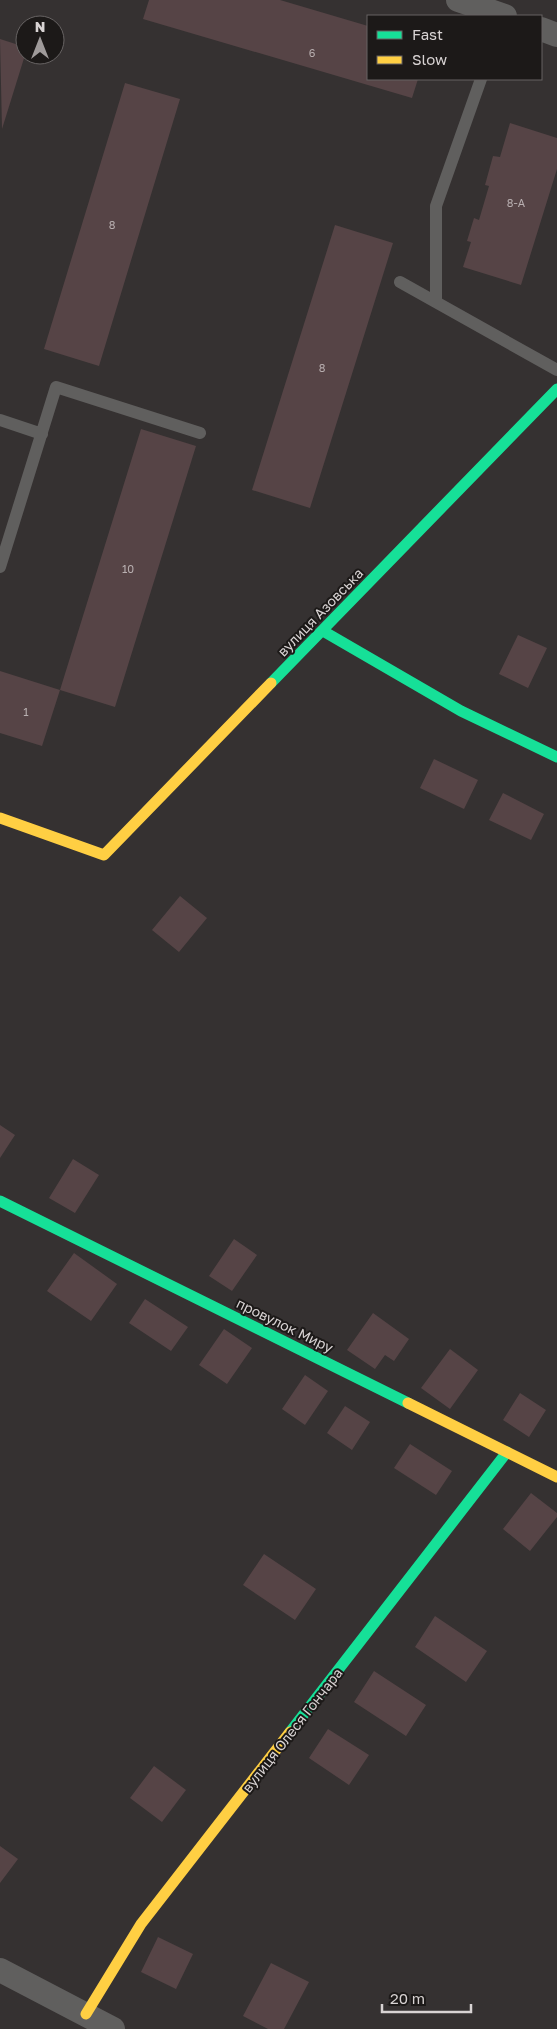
<svg xmlns="http://www.w3.org/2000/svg" width="557" height="2029" font-family="'Golos Text',sans-serif">
  <style>
    .building { fill: #564446 }
    .lines { fill: none; stroke-linecap: round; stroke-linejoin: round }
    .lane { stroke: #605f5e; stroke-width: 12 }
    .street { stroke: #605f5e; stroke-width: 24 }
    .fast { stroke: #16e098; stroke-width: 11 }
    .slow { stroke: #ffcf43; stroke-width: 11 }
    .labels { text-anchor: middle; dominant-baseline: central; stroke-width: 4; stroke-linejoin: round; paint-order: stroke }
    .number-label { font-size: 11px; fill: #b8afb0 }
    .street-label { font-size: 14px; fill: #d8d3d3; stroke: #1c1918 }
  </style>
  <rect width="100%" height="100%" fill="#353131"/>
  <path class="building" d="M149,0H280L368,26V79H418L412,98L143,19Z
    M0,39L25,47V55L2,129Z
    M125,83L180,99L99,366L44,349Z
    M510,123L557,138V169L521,285L463,267L471,242L467,241L474,218L479,220L489,186L485,185L493,156L500,157Z
    M335,225L393,243L310,508L252,490Z
    M141,429L196,446L115,707L60,690Z
    M518,635L547,648L528,688L499,674Z
    M0,671L60,690L42,746L0,733Z
    M434,759L478,780L464,809L420,788Z
    M503,793L544,814L531,840L489,820Z
    M180,896L207,918L179,952L152,930Z
    M0,1125L15,1135L0,1158Z
    M73,1159L99,1175L75,1213L49,1198Z
    M234,1239L257,1255L232,1291L209,1276Z
    M74,1253L117,1284L91,1321L47,1291Z
    M145,1299L188,1327L171,1351L129,1323Z
    M373,1313L409,1339L394,1361L385,1355L375,1369L347,1350Z
    M224,1329L252,1348L227,1384L199,1365Z
    M450,1349L478,1370L450,1409L421,1388Z
    M305,1375L328,1391L305,1425L282,1409Z
    M520,1393L546,1410L529,1437L503,1420Z
    M345,1406L370,1422L352,1450L327,1433Z
    M410,1444L452,1471L436,1495L394,1468Z
    M531,1493L557,1513V1517L530,1551L503,1529Z
    M264,1554L316,1589L295,1620L243,1585Z
    M435,1616L487,1651L466,1682L415,1647Z
    M374,1671L426,1705L406,1736L354,1702Z
    M328,1729L369,1755L349,1785L309,1758Z
    M154,1766L186,1790L162,1822L130,1798Z
    M0,1846L18,1859L0,1883Z
    M158,1937L193,1954L176,1989L141,1972Z
    M271,1963L309,1982L284,2029H268L243,2016Z"/>
  <g class="lines">
    <path class="lane" d="M400,282L557,370
      M436,302V206L481,79
      M0,420L42,434
      M0,567L56,387L200,433"/>
    <path class="street" d="M458,0L505,16
      M541,29L557,35
      M0,1970L113,2029"/>
    <path class="fast" d="M323,631L461,711L557,757
      M271,683L557,389
      M0,1201L408,1403
      M290,1732L507,1452"/>
    <path class="slow" d="M0,818L104,855L271,683
      M408,1403L557,1477
      M86,2014L141,1924L290,1732"/>
  </g>
  <g class="labels">
    <g class="number-label">
      <text x="312" y="52">6</text>
      <text x="516" y="202">8-А</text>
      <text x="112" y="224">8</text>
      <text x="322" y="367">8</text>
      <text x="128" y="568">10</text>
      <text x="26" y="711">1</text>
    </g>
    <g class="street-label">
      <text transform="translate(320 612) rotate(-46)">вулиця Азовська</text>
      <text transform="translate(285 1325) rotate(26)">провулок Миру</text>
      <text transform="translate(292 1730) rotate(-52)">вулиця Олеся Гончара</text>
    </g>
  </g>
  <rect x="367" y="15" width="175" height="65" fill="#1c1918" stroke="#676363"/>
  <rect x="377" y="31" width="25" height="8" fill="#16e098" stroke="#676363"/>
  <text x="412" y="40" font-size="15" fill="#d8d3d3">Fast</text>
  <rect x="377" y="56" width="25" height="8" fill="#ffcf43" stroke="#676363"/>
  <text x="412" y="65" font-size="15" fill="#d8d3d3">Slow</text>
  <g transform="translate(40 40)"><circle r="24" fill="#1c1918" stroke="#676363"/>
  <path d="M0-4L9 19L0 12L-9 19Z" fill="#9f9a9a"/>
  <text y="-8" font-size="14" font-weight="bold" text-anchor="middle" fill="#d8d3d3">N</text>
  </g>
  <path d="M382 2004v8h89v-8" fill="none" stroke="#d8d3d3" stroke-width="2.5"/>
  <text x="390" y="2004" font-size="15" fill="#d8d3d3" stroke="#1c1918" stroke-width="4" paint-order="stroke">20 m</text>
</svg>
